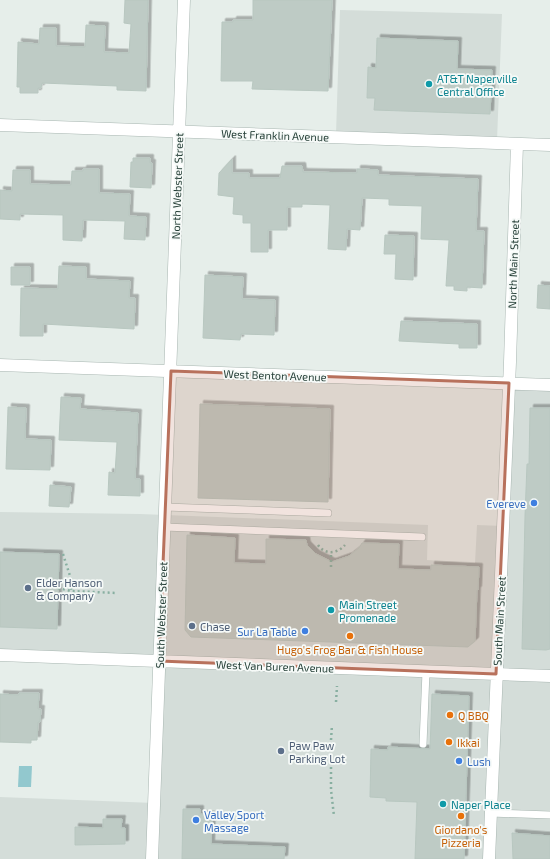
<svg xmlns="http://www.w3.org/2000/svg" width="550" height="859" font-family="'Exo 2',sans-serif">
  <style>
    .built { fill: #d4ddd9 }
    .water { fill: #92c8ce }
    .building { fill: #becbc5; stroke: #b8c7c0; filter: url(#shadow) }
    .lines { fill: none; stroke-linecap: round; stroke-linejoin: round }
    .service-casing { stroke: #a8b6b1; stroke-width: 8 }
    .minor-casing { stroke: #a8b6b1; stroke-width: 13 }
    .path { stroke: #88afa1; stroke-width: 2.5; stroke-dasharray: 2 3; stroke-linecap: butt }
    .service { stroke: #fff; stroke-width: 7 }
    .minor { stroke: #fff; stroke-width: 12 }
    .marked { fill: #b8715c; fill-opacity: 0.2; stroke: #b8715c; stroke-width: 3; stroke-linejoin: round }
    .culture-dot { fill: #0f9aa8; stroke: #f6faf8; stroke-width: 1.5 }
    .shop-dot { fill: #3f7fe0; stroke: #f6faf8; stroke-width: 1.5 }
    .service-dot { fill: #5c6f8a; stroke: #f6faf8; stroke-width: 1.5 }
    .food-dot { fill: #e8710a; stroke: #f6faf8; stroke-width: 1.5 }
    .labels { text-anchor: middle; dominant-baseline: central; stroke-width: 3.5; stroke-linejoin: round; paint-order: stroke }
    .culture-label { font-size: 11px; fill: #0d838f; stroke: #f6faf8; text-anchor: start }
    .street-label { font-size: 11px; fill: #253f37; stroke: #f6faf8 }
    .shop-label { font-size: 11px; fill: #366cbe; stroke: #f6faf8; text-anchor: end }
    .service-label { font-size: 11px; fill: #4e5e75; stroke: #f6faf8; text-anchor: start }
    .food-label { font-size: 11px; fill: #c56008; stroke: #f6faf8 }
  </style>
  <defs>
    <filter id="shadow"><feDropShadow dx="3.5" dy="-3.5" stdDeviation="0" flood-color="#0004"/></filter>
  </defs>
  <rect width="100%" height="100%" fill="#e6eeea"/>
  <path class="built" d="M340,10L502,14L497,140L336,134Z
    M509,385L550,389V859H0V797L154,803L160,661L0,657V512L140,514L428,525L427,560L475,563L477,525L503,526Z"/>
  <path class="water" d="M19,766H32L31,787H18Z"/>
  <path class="building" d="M125,0H148L146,91L117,90V86L42,83L41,88H38V93H20V87H17L18,42L39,44L40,28H56V46L85,47L86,25L105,26L104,52L129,53L131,24L124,23Z
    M253,0H332L328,91L252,89L253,81H221L222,22H233V20H253Z
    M377,38L458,41L457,69L492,70L490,114L374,110L375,98H367L368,67L376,68Z
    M133,158H150V163H152L151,188L130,187L131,162H133Z
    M232,159V173H249V178H280L282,166H302L303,172L357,173V169H362L378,170V175L478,179L476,231H484L482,288L467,287V291L454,290V286H446L449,240L421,239L422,206L389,205V199L362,198L360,230L347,229L346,250L328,249L330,205L302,204V207H287V230H268V252H251V223H243V215L233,214L234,197L218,195L219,173Z
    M83,169H99V193L130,194L129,216L146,217L145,240L124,239L125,221L83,220L82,241L63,240V215L20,214V220L0,219V190L12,191L13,170H30V184L71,185L72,171H83Z
    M385,235L414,236L413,280L395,279L396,254H384Z
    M59,266L86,267V279L130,281L129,298H135L134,329L43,324V336H20L21,288L58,289Z
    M11,267H30V285H11Z
    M205,275L243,277L242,299L275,300L274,335L241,334L240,340L203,338Z
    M538,285L550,286V309L537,308Z
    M401,321L477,324V348H459V344L399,341Z
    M61,397L81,398L80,409L138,413L135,479H140V496L108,495L109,472L115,473L117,442L59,440Z
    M200,404L330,409L328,502L198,498Z
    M8,407L26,408L25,439L51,440L50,470L6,469Z
    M530,408H550V649L546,650L522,649L525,516L527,464H529Z
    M50,485L71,487L69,507L49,506Z
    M187,535L235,538L234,563L266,564V539L306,540L307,545L316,554L332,562L349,556L359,548L362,543L399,544L398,569L431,570V565L479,567L478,590H477L475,641L468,647L191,637L185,630Z
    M0,552L59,554L57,629L0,627Z
    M19,693H39L38,709H41L40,722H38L37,740H31V743L0,742V694L19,695Z
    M432,694L469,696L464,859H415L417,802L386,801V798L370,797L371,749L388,750V747L430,749Z
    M183,809H200V814L212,815L211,844L285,847L284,859H182Z
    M103,819H122L121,828H125V844L75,845V827L103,828Z
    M512,833L550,836V859H513Z"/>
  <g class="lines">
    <g class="service-casing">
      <path id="service" d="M165,507L328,513
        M164,527L422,537
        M423,744L426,672
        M491,813L550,815"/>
    </g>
    <g class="minor-casing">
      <path id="minor" d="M0,125L550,145
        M0,365L550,385
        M0,655L550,676
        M152,859L184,0
        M489,859L510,362L517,144"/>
    </g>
    <path class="path" d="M318,545C325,555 337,554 345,545
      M63,554L71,579V591
      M331,567V553
      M58,588L71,591L117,593
      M328,649L329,644
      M336,702L337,686
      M331,740L332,725
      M331,762V790L334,816"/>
    <use href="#service" class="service"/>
    <use href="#minor" class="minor"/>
  </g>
  <path class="marked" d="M171,371L509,383L496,674L159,661Z"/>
  <g class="culture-dot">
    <circle cx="429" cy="84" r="4"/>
    <circle cx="331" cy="610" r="4"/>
    <circle cx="443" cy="804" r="4"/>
  </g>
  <g class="shop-dot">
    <circle cx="534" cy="503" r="4"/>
    <circle cx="305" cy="631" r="4"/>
    <circle cx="459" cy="761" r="4"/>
    <circle cx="196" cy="820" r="4"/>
  </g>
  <g class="service-dot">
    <circle cx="28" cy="588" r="4"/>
    <circle cx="192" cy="626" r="4"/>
    <circle cx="281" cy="751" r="4"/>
  </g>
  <g class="food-dot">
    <circle cx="350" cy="636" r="4"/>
    <circle cx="450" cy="715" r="4"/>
    <circle cx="449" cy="742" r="4"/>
    <circle cx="461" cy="816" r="4"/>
  </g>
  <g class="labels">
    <g class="culture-label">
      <text x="437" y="78">AT&amp;T Naperville<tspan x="437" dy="13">Central Office</tspan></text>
      <text x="339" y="604">Main Street<tspan x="339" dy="13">Promenade</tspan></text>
      <text x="451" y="804">Naper Place</text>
    </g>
    <g class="street-label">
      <text transform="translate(275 135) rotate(2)">West Franklin Avenue</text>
      <text transform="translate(177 186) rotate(-88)">North Webster Street</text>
      <text transform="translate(513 264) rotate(-88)">North Main Street</text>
      <text transform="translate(275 375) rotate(2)">West Benton Avenue</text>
      <text transform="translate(161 615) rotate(-88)">South Webster Street</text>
      <text transform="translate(499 621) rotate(-87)">South Main Street</text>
      <text transform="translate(275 666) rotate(2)">West Van Buren Avenue</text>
    </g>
    <g class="shop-label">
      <text x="526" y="503">Evereve</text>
      <text x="297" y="631">Sur La Table</text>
      <text x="467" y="761" text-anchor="start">Lush</text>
      <text x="204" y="814" text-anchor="start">Valley Sport<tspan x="204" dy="13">Massage</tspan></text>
    </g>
    <g class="service-label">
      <text x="36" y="582">Elder Hanson<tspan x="36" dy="13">&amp; Company</tspan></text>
      <text x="200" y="626">Chase</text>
      <text x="289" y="745">Paw Paw<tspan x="289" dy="13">Parking Lot</tspan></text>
    </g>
    <g class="food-label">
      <text x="350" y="649">Hugo's Frog Bar &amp; Fish House</text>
      <text x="458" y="715" text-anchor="start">Q BBQ</text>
      <text x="457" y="742" text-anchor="start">Ikkai</text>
      <text x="461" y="829">Giordano's<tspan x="461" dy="13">Pizzeria</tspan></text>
    </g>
  </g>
</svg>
